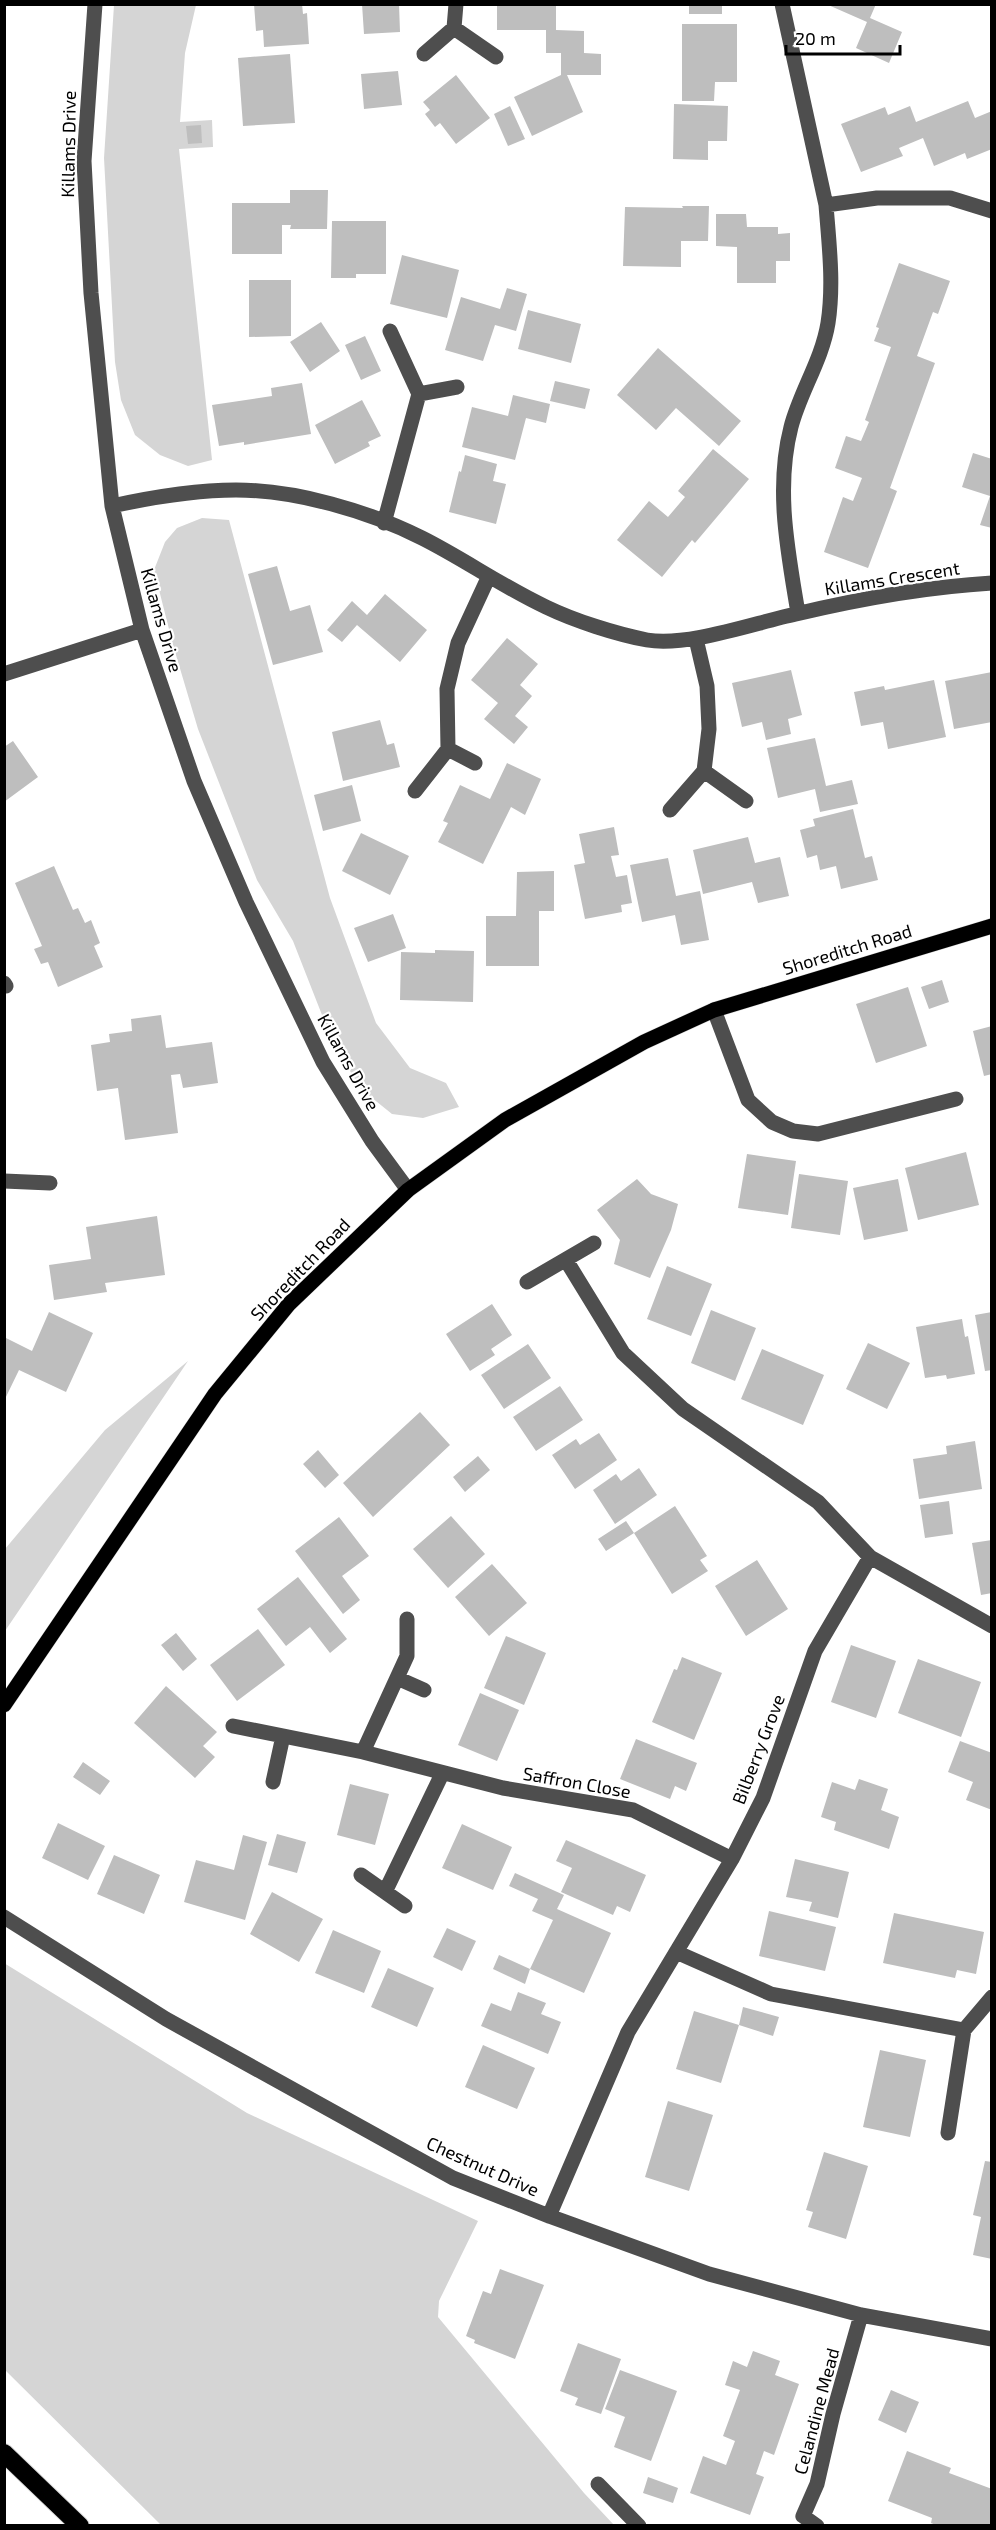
<svg xmlns="http://www.w3.org/2000/svg" width="996" height="2530" font-family="'Exo 2',sans-serif">
  <style>
    .green { fill: #d5d5d5 }
    .building { fill: #bebebe }
    .lines { fill: none; stroke-linecap: round; stroke-linejoin: round }
    .major-casing { stroke: #dbdbdb; stroke-width: 16 }
    .highway-casing { stroke: #dbdbdb; stroke-width: 20 }
    .minor { stroke: #4e4e4e; stroke-width: 15 }
    .major { stroke: #000; stroke-width: 15 }
    .highway { stroke: #000; stroke-width: 18 }
    .labels { text-anchor: middle; dominant-baseline: central; stroke-width: 4.5; stroke-linejoin: round; paint-order: stroke }
    .street-label { font-size: 18px; fill: #000; stroke: #fff }
  </style>
  <rect width="100%" height="100%" fill="#fff"/>
  <path class="green" d="M114,5H196L185,53L180,122L212,120L213,147L179,149L212,460L188,466L160,455L135,435L121,400L115,362L104,158Z
    M202,518L229,520L330,898L376,1023L410,1068L446,1083L459,1107L423,1118L392,1114L361,1089L333,1043L293,941L257,880L198,729L173,645L154,570L165,542L177,528Z
    M188,1361L5,1631V1549L105,1430Z
    M4,1963L247,2113L478,2221L439,2301L438,2317L584,2493L614,2525H161L5,2370Z"/>
  <path class="building" d="M254,4H302L303,14L307,13L309,44L264,47L263,30L256,31Z
    M362,4H399L400,32L364,34Z
    M497,4H556V30L584,31V53L601,54V75H567L583,112L532,136L514,97L561,75V53H546V30H497Z
    M689,4H722V14H689Z
    M826,4H876L870,18L902,32L889,63L856,48L867,22Z
    M682,24H737V82H715L714,101H682Z
    M290,54L295,123L243,126L238,58Z
    M398,71L402,105L364,109L361,74Z
    M456,75L490,118L456,144L440,123L435,127L425,114L430,110L423,102Z
    M968,101L975,118L992,111V149L967,159L965,153L934,166L923,138L899,148L903,156L861,172L841,124L885,107L888,115L910,106L916,122Z
    M674,104L728,106L727,141H708V160L673,159Z
    M510,106L525,139L508,146L494,114Z
    M201,125L202,143L188,144L186,126Z
    M290,190H328L327,229H290L291,225H282V254H232V203H290Z
    M682,206H709L708,241H681V267L623,266L625,207L683,208Z
    M716,214H746L747,227H778V234L790,233V261H776V283H737V247L716,246Z
    M332,221H386V274H356V278H331Z
    M402,255L459,270L447,318L390,304Z
    M899,263L950,281L938,314L933,312L917,356L935,363L890,488L897,491L868,568L824,552L843,497L853,501L862,478L835,468L846,436L861,441L869,422L865,420L891,347L874,341L879,328L876,327Z
    M249,280H291V336L249,337Z
    M507,288L527,294L516,331L495,325L483,361L445,350L461,297L500,309Z
    M528,310L581,324L571,363L518,349Z
    M321,322L340,351L310,372L290,342Z
    M365,336L381,371L361,380L345,345Z
    M658,348L741,421L719,446L676,408L656,430L617,395Z
    M555,381L590,389L585,409L550,401Z
    M302,383L311,434L244,445V442L219,446L212,405L272,396L271,388Z
    M513,395L550,404L546,423L526,418L515,460L462,447L472,407L508,416Z
    M362,400L381,436L368,442L370,446L335,464L315,425Z
    M713,449L749,479L695,543L692,540L662,577L617,540L649,501L668,517L685,497L678,491Z
    M973,453L992,459V528L980,525L990,496L962,487Z
    M465,455L497,464L493,481L506,484L496,524L449,512L459,471L461,472Z
    M277,566L290,611L310,605L323,652L273,665L248,574Z
    M385,594L427,630L400,662L357,625L342,642L327,630L352,601L367,615Z
    M507,638L538,664L520,685L532,696L515,716L528,727L514,744L484,719L498,703L471,680Z
    M791,670L802,715L788,719L791,734L766,740L762,722L742,727L732,683Z
    M992,672V722L954,729L945,681Z
    M934,680L946,737L888,749L883,722L861,726L854,692L884,686L885,690Z
    M380,720L387,745L394,743L400,767L343,781L332,732Z
    M815,738L826,786L852,780L858,804L820,812L815,789L778,798L767,748Z
    M13,741L38,777L4,802V747Z
    M507,763L541,779L525,815L511,807L483,864L438,842L448,823L443,821L460,785L490,799Z
    M352,785L361,821L323,831L314,795Z
    M853,809L865,858L872,856L878,880L841,889L836,866L820,870L817,855L807,858L800,830L815,826L813,819Z
    M614,827L619,855L611,856L616,877L627,875L632,903L621,905L622,912L585,919L574,865L585,863L579,834Z
    M361,833L409,856L390,895L342,871Z
    M748,837L755,863L780,857L789,896L758,903L752,882L703,894L693,850Z
    M668,858L676,896L700,891L709,940L681,945L675,915L642,922L630,865Z
    M54,866L73,910L78,908L85,923L91,920L100,943L94,946L103,967L58,987L48,962L41,964L34,949L42,946L15,883Z
    M554,871V911H539V966H486V916H516L517,872Z
    M393,914L406,948L368,962L354,928Z
    M435,950L474,951L473,1002L400,1000L401,952L435,953Z
    M942,980L949,1002L929,1009L921,987Z
    M908,987L927,1046L876,1063L856,1004Z
    M161,1015L166,1048L212,1042L218,1083L183,1088L180,1074L171,1075L178,1133L125,1140L118,1088L97,1091L91,1045L110,1042L109,1034L132,1031L131,1019Z
    M992,1026V1074L984,1076L973,1031Z
    M966,1152L979,1205L918,1220L905,1168Z
    M747,1154L796,1161L788,1215L738,1208Z
    M799,1174L848,1181L840,1235L791,1228Z
    M637,1179L651,1194L678,1204L671,1230L650,1278L614,1264L620,1240L597,1210Z
    M898,1179L908,1231L864,1240L853,1188Z
    M157,1216L165,1275L105,1283L107,1292L54,1300L49,1265L91,1259L86,1227Z
    M667,1266L712,1284L691,1336L647,1319Z
    M492,1304L512,1335L491,1349L495,1355L470,1371L446,1334Z
    M711,1310L756,1328L735,1381L691,1363Z
    M49,1312L93,1333L66,1392L19,1370L4,1401V1337L32,1351Z
    M992,1312V1370L985,1371L975,1315Z
    M962,1319L965,1337L968,1336L975,1374L947,1379L946,1375L925,1378L916,1327Z
    M868,1343L910,1363L887,1409L846,1389Z
    M528,1344L551,1378L504,1409L481,1375Z
    M762,1349L824,1375L803,1425L741,1399Z
    M560,1386L583,1420L536,1451L513,1417Z
    M420,1412L450,1445L373,1517L343,1483Z
    M599,1433L617,1460L575,1489L552,1455L576,1439L580,1445Z
    M975,1441L982,1489L919,1499L913,1459L947,1454L946,1446Z
    M318,1450L339,1475L325,1488L303,1464Z
    M478,1456L490,1470L465,1492L453,1477Z
    M639,1468L657,1495L615,1524L593,1490L616,1474L621,1481Z
    M949,1501L953,1534L925,1538L920,1505Z
    M675,1506L707,1556L700,1560L708,1571L672,1594L634,1533Z
    M451,1516L485,1554L448,1588L413,1549Z
    M339,1517L369,1556L342,1576L360,1600L343,1614L295,1551Z
    M626,1521L634,1533L606,1551L598,1539Z
    M992,1540V1593L981,1595L972,1543Z
    M757,1560L788,1609L746,1636L715,1586Z
    M492,1564L527,1603L489,1636L455,1597Z
    M298,1577L347,1639L330,1653L310,1627L286,1646L257,1609Z
    M258,1629L285,1665L237,1701L210,1665Z
    M176,1633L197,1659L183,1671L161,1645Z
    M506,1636L546,1653L524,1705L484,1688Z
    M851,1645L896,1661L876,1718L831,1702Z
    M682,1657L722,1673L694,1740L652,1722L674,1669L677,1670Z
    M918,1659L981,1682L961,1737L898,1713Z
    M166,1686L217,1732L203,1746L215,1757L195,1778L134,1723Z
    M480,1693L519,1710L497,1761L458,1745Z
    M636,1739L697,1763L686,1791L675,1786L670,1799L620,1779Z
    M960,1741L992,1753V1810L966,1800L973,1782L948,1772Z
    M83,1762L110,1781L100,1795L73,1777Z
    M859,1779L888,1789L881,1810L899,1817L889,1849L834,1830L836,1822L821,1817L832,1782L855,1790Z
    M350,1784L389,1794L375,1845L337,1835Z
    M58,1823L105,1846L88,1880L42,1858Z
    M462,1824L512,1847L493,1890L442,1868Z
    M277,1834L306,1842L297,1873L268,1865Z
    M243,1835L267,1842L245,1920L184,1902L196,1860L234,1870Z
    M566,1840L646,1875L630,1912L617,1906L613,1915L561,1892L572,1868L556,1861Z
    M114,1855L160,1875L144,1914L97,1894Z
    M795,1859L849,1872L838,1918L809,1911L812,1902L786,1897Z
    M515,1873L564,1895L557,1909L611,1933L584,1993L530,1969L525,1984L493,1969L499,1955L530,1969L553,1920L532,1911L538,1899L509,1886Z
    M272,1892L323,1919L299,1962L250,1934Z
    M769,1911L836,1927L825,1971L759,1956Z
    M894,1913L984,1932L976,1974L957,1970L955,1978L883,1963Z
    M447,1928L476,1941L462,1971L433,1957Z
    M333,1930L381,1951L364,1993L315,1973Z
    M388,1968L434,1988L417,2027L371,2007Z
    M518,1992L546,2003L541,2014L561,2022L548,2054L481,2026L491,2003L511,2011Z
    M743,2007L779,2017L773,2036L739,2025Z
    M694,2011L739,2025L721,2083L676,2069Z
    M483,2045L535,2068L517,2109L465,2087Z
    M880,2050L926,2060L910,2137L863,2127Z
    M668,2101L713,2115L689,2191L645,2177Z
    M824,2152L868,2166L846,2239L808,2227L813,2212L806,2210Z
    M985,2161L992,2162V2259L973,2255L981,2217L973,2215Z
    M500,2269L544,2285L515,2359L474,2343L475,2340L466,2336L483,2291L491,2294Z
    M578,2343L621,2359L601,2414L575,2405L578,2398L560,2391Z
    M753,2351L780,2361L775,2375L799,2384L774,2455L764,2451L756,2474L764,2477L750,2515L690,2493L703,2456L726,2465L735,2441L723,2436L740,2390L725,2385L733,2361L747,2367Z
    M620,2370L677,2391L651,2461L614,2447L625,2417L605,2409Z
    M891,2390L919,2402L906,2433L878,2420Z
    M907,2451L951,2468L949,2473L992,2489V2526H938L931,2523L932,2518L888,2501Z
    M648,2477L678,2488L673,2503L643,2493Z"/>
  <g class="lines">
    <g class="major-casing">
      <path id="major" d="M4,1705L215,1394L289,1304L408,1190L505,1120L644,1042L714,1010L992,926"/>
    </g>
    <g class="highway-casing">
      <path id="highway" d="M4,2453L80,2526"/>
    </g>
    <path class="minor" d="M95,4L84,161L91,293L112,506L142,630L194,781L246,902L323,1062L372,1141L408,1190
      M782,4L826,205L877,198H950L992,211
      M454,28L456,4
      M424,54L454,28L496,57
      M419,394L457,387
      M112,506C153,497 194,490 236,490C296,490 368,511 422,538C464,559 503,587 546,607C575,621 616,634 647,640C688,647 754,623 796,614C859,599 926,587 992,583
      M384,523L419,394L390,331
      M798,613C788,552 775,489 791,427C800,392 822,360 828,323C834,284 829,244 826,205
      M4,674L142,630
      M448,749L475,763
      M704,771L746,801
      M415,791L448,749L447,689L458,643L489,576
      M670,810L704,771L709,729L707,686L696,639
      M4,983L6,986
      M714,1010L748,1100L772,1122L793,1131L818,1134L956,1099
      M4,1181L50,1183
      M566,1260L623,1353L683,1409L818,1502L870,1557
      M527,1282L594,1243
      M397,1678L424,1690
      M233,1726L363,1752L503,1788L633,1810L732,1859
      M363,1752L407,1656V1619
      M273,1782L283,1736
      M361,1875L405,1906
      M385,1892L442,1774
      M4,1917L166,2019L453,2178L549,2216L709,2274L861,2315L992,2339
      M676,1952L771,1994L964,2030L948,2133
      M964,2030L992,1997
      M549,2216L628,2032L732,1859L763,1798L815,1651L870,1557L992,1626
      M598,2484L639,2526
      M817,2526L803,2516L817,2484L833,2414L861,2315"/>
    <use href="#major" class="major"/>
    <use href="#highway" class="highway"/>
  </g>
  <g class="labels">
    <g class="street-label">
      <text transform="translate(68 144) rotate(-89)">Killams Drive</text>
      <text transform="translate(892 578) rotate(-9)">Killams Crescent</text>
      <text transform="translate(162 620) rotate(74)">Killams Drive</text>
      <text transform="translate(847 949) rotate(-17)">Shoreditch Road</text>
      <text transform="translate(349 1062) rotate(61)">Killams Drive</text>
      <text transform="translate(300 1269) rotate(-46)">Shoreditch Road</text>
      <text transform="translate(758 1749) rotate(-69)">Bilberry Grove</text>
      <text transform="translate(577 1782) rotate(10)">Saffron Close</text>
      <text transform="translate(483 2166) rotate(24)">Chestnut Drive</text>
      <text transform="translate(816 2411) rotate(-75)">Celandine Mead</text>
    </g>
  </g>
  <rect width="996" height="2530" fill="none" stroke="#000000" stroke-width="12"/>
  <path d="M786 45v9h114v-9" fill="none" stroke="#000000" stroke-width="3"/>
  <text x="795" y="45" font-size="18" fill="#000000" stroke="#ffffff" stroke-width="4.5" paint-order="stroke">20 m</text>
</svg>
